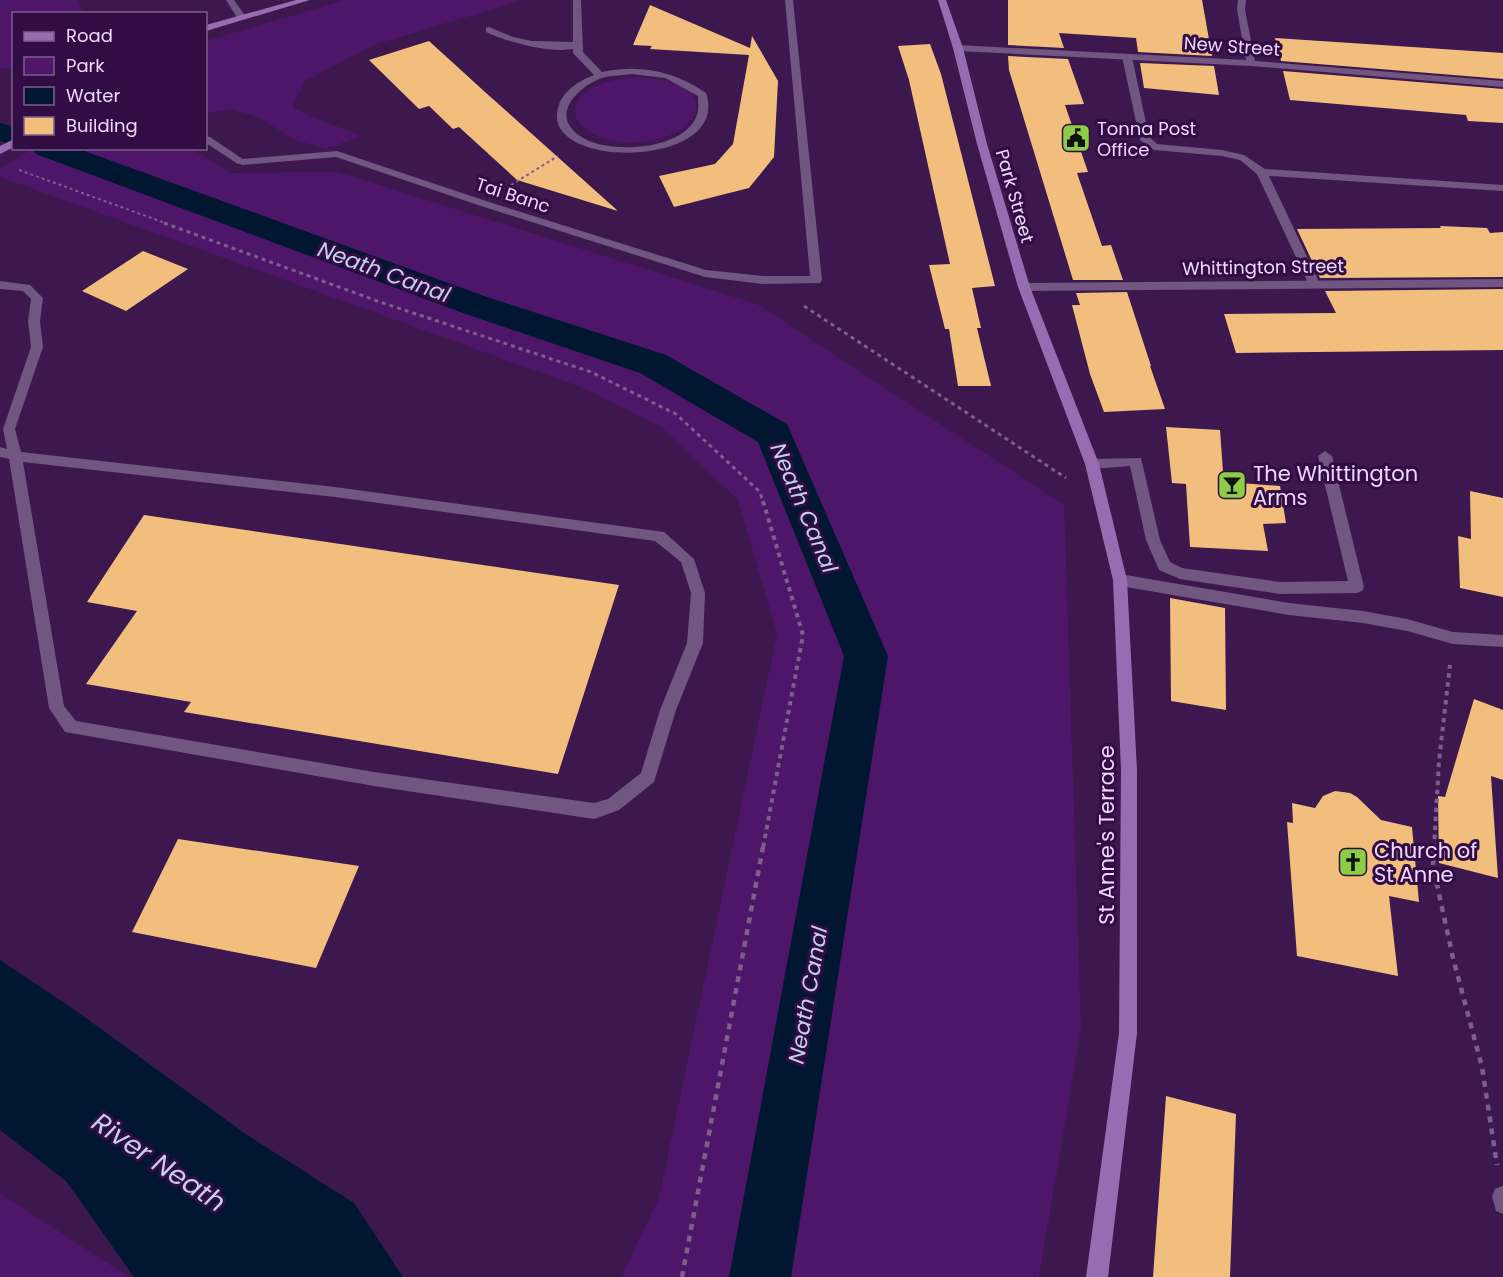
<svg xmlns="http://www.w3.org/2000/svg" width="1503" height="1277" font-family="Poppins,sans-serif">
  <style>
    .green { fill: #4d1668 }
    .water { fill: #001631 }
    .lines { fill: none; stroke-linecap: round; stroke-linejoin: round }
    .canal { fill: #001631; fill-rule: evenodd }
    .building { fill: #f2be7d }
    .path-far3 { stroke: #7d5e8d; stroke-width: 2; stroke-dasharray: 3 3; stroke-linecap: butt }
    .path-far2 { stroke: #7d5e8d; stroke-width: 3; stroke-dasharray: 4 4; stroke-linecap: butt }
    .path-far1 { stroke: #7d5e8d; stroke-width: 4; stroke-dasharray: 4.5 4.5; stroke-linecap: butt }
    .path { stroke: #7d5e8d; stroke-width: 4.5; stroke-dasharray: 6 6; stroke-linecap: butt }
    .lane { fill: #705680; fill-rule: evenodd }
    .street { fill: #705680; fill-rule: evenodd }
    .secondary { fill: #966db0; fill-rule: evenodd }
    .labels { text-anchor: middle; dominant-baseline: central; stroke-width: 6; stroke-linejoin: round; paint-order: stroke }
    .far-street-label { font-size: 18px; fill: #eed9fb; stroke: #320c44 }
    .far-poi-label { font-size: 18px; fill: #eed9fb; stroke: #320c44; text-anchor: start }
    .poi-label { font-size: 21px; fill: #eed9fb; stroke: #320c44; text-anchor: start }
    .street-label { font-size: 21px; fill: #eed9fb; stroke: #320c44 }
    .water-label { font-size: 22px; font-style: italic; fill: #c0d3ea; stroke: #320c44 }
    .near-water-label { font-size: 27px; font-style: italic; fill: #c0d3ea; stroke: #320c44 }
  </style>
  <rect width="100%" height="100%" fill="#3c184f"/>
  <path class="green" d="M0,0H79L78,4L87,13L14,14L13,68L0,69Z
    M345,0H523L377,44L305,81L292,107L311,117L363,136L325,149L293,139L260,118L232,109L210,113L206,111V41Z
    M629,77C648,77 708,82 694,115C689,126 677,133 666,137C589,163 525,94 629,77Z
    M33,148L192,149L230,173L338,172L757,304L1064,505L1081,1028L1039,1277H621L659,1198L777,634L738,500L661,427L578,386L0,177V169Z
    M0,1193L129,1277H0Z"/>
  <path class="water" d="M0,960L72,1008L247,1135L354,1203L403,1277H134L66,1181L0,1130Z"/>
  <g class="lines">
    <path class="canal" d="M0,123L14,127V145L0,141Z
      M32,148H76L487,297L666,355L787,424L888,656L791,1277H729L844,656L758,442L640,373L463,313L36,154Z"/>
  </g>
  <path class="building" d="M1008,0H1202L1212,56L1138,52L1136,38L1059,33L1064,48L1008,45Z
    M650,5L750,48L752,36L778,81L774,157L749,188L674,207L659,176L715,164L733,144L749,55L650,49L652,46L633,45Z
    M1275,38L1503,53V79L1281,61Z
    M429,41L485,92L618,211L517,180L459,127L453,129L429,106L419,109L369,60Z
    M930,44L941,74L995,286L972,288L981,328H977L991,386H958L949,329H945L929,265L950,264L909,80L898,46Z
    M1008,56L1068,59L1084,104L1065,105L1088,172L1077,173L1102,246L1111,245L1123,280H1073L1009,70Z
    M1140,63L1214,66L1219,95L1144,88Z
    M1283,71L1503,89V123L1468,121L1466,115L1290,100Z
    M1440,226L1487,228L1490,233L1503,232V277L1320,278L1297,229L1441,228Z
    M143,251L188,269L126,311L82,291Z
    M1503,289V350L1236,353L1224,314L1336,313L1325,291Z
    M1127,292L1151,366H1150L1165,409L1104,412L1090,374L1072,305H1080L1076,293Z
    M1166,427L1220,430L1223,472H1237L1240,483L1280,486L1286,523L1263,524L1268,551L1190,547L1186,484L1172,483Z
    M1470,491L1503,498V597L1460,588L1458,536L1471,539Z
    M144,515L619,585L558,774L184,712L191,702L86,684L137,611L87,602Z
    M1170,598L1225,608L1226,710L1171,701Z
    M1474,699L1503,710V780L1491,776L1498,878L1439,863L1438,796L1445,797Z
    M1335,791L1350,793L1357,797L1381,820L1412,827L1419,902L1389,896L1398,976L1297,956L1287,822L1293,823L1292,803L1315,808L1323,796Z
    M178,839L359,866L316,968L132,932Z
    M1166,1096L1236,1114L1230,1277H1153Z"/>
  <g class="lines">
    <path class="path-far3" d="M19,170L168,224
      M511,185L558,156"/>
    <path class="path-far2" d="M164,223L380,302L591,372L676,414L760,492L763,503
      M804,306L1066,478"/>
    <path class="path-far1" d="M763,501L803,635L763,848
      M1434,848L1439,761L1450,665"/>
    <path class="path" d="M1434,847L1433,866L1453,958L1482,1067L1497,1165
      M682,1277L763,847"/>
    <path class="lane" d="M785,0H793L822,280L820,283L763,284L705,277L478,205L336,157L242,165L237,162L242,159L337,151L486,201L706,270L763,276H810Z
      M489,27L513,37L532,41L578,42L583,45C564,58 506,42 486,32V28Z
      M1127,54L1132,57L1149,137L1157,144L1222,150L1244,155L1265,169L1503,185V191L1269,176L1320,284L1318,287H1310L1257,174L1240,160L1222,156L1154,150L1140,140L1122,57Z
      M0,281L30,285L43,298L40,321L43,347L15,429L21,452L335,487L664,532L694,559L705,593L703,643L676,710L654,782L619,810L594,819L374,786L65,732L49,708L9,459L0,457V447L7,449L3,429L31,347L28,321L31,299L23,291L0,289ZM23,462L335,497L655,541L681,562L691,593L687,643L660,710L641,773L608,799L594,803L374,772L76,721L64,706Z
      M1325,451L1332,456L1364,587L1362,591L1357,593L1280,594L1180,579L1159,570L1146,540L1130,466L1092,469L1085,464L1092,459L1141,458L1160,540L1170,562L1182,568L1280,582L1348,581L1318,456Z"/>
    <path class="street" d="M226,0H234L246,17L244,19H238Z
      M573,0H581L583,52L602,72C640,64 674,71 706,93C732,169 540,171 558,108C562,91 579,81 594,75L573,53ZM631,74L665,78L698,96C698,102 699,109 697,115C685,150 613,154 585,139C549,120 572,91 599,79C609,75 620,76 631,74Z
      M1238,0H1246L1245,10L1255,61L1503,81V87L1251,66L958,51L953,48L958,45L1246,60L1237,10Z
      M206,136L210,137L247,162L238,164L206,143Z
      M1503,279V287L1024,291L1018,287L1024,283Z
      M1120,574L1289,603L1363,611L1407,619L1453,632L1503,635V647L1453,644L1407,631L1363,623L1289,615L1120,586L1115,584L1113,580L1115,576Z
      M1502,1186H1503V1214L1496,1211L1492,1196L1495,1189Z"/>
    <path class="secondary" d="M296,0H310L206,31V25Z
      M938,0H946L963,48L987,144L1030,287L1099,464L1127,580L1137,770V1033L1108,1277H1086L1119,1033L1121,770L1113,580L1085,464L1018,287L977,144L953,48Z
      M14,139V147L0,154V146Z"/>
  </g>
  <defs>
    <g id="civic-square" transform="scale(1.5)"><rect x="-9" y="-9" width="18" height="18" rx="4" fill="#8bce46" stroke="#320c44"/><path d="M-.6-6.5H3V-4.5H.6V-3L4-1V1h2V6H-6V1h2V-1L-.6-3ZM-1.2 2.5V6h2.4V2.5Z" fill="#111"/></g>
    <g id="bar-square" transform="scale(1.5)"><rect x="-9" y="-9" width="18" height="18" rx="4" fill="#8bce46" stroke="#320c44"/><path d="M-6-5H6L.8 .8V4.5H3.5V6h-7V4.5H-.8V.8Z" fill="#111"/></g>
    <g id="church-square" transform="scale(1.5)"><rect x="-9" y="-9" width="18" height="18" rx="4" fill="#8bce46" stroke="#320c44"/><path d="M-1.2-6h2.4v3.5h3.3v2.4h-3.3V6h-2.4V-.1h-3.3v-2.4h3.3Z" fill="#111"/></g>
  </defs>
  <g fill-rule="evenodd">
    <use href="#civic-square" x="1076" y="138"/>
    <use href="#bar-square" x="1232" y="485"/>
    <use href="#church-square" x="1353" y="862"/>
  </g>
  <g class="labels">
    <g class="far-street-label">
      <text transform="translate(1232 46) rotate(4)">New Street</text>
      <text transform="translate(513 195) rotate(18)">Tai Banc</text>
      <text transform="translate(1015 196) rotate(74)">Park Street</text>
      <text transform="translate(1263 267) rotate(-1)">Whittington Street</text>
    </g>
    <g class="far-poi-label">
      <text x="1097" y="128">Tonna Post<tspan x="1097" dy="21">Office</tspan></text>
    </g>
    <g class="poi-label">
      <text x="1253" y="473">The Whittington<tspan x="1253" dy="24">Arms</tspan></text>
      <text x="1374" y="850">Church of<tspan x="1374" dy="24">St Anne</tspan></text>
    </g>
    <g class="street-label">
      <text transform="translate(1106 835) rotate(-90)">St Anne's Terrace</text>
    </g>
    <g class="water-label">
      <text transform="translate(384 272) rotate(20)">Neath Canal</text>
      <text transform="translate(804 508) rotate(67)">Neath Canal</text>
      <text transform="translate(808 995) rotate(-80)">Neath Canal</text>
    </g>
    <g class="near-water-label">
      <text transform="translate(159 1162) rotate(34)">River Neath</text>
    </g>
  </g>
  <rect x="12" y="12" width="195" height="138" fill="#320c44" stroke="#7d5e8d" stroke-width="1.5"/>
  <rect x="24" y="32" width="30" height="9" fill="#966db0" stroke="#7d5e8d" stroke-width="1.5"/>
  <text x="66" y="42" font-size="18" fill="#eed9fb">Road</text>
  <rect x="24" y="57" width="30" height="18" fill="#4d1668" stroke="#7d5e8d" stroke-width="1.5"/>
  <text x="66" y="72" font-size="18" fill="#eed9fb">Park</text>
  <rect x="24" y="87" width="30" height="18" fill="#001631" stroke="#7d5e8d" stroke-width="1.5"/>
  <text x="66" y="102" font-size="18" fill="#eed9fb">Water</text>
  <rect x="24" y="117" width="30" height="18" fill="#f2be7d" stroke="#7d5e8d" stroke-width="1.5"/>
  <text x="66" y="132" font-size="18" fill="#eed9fb">Building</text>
</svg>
